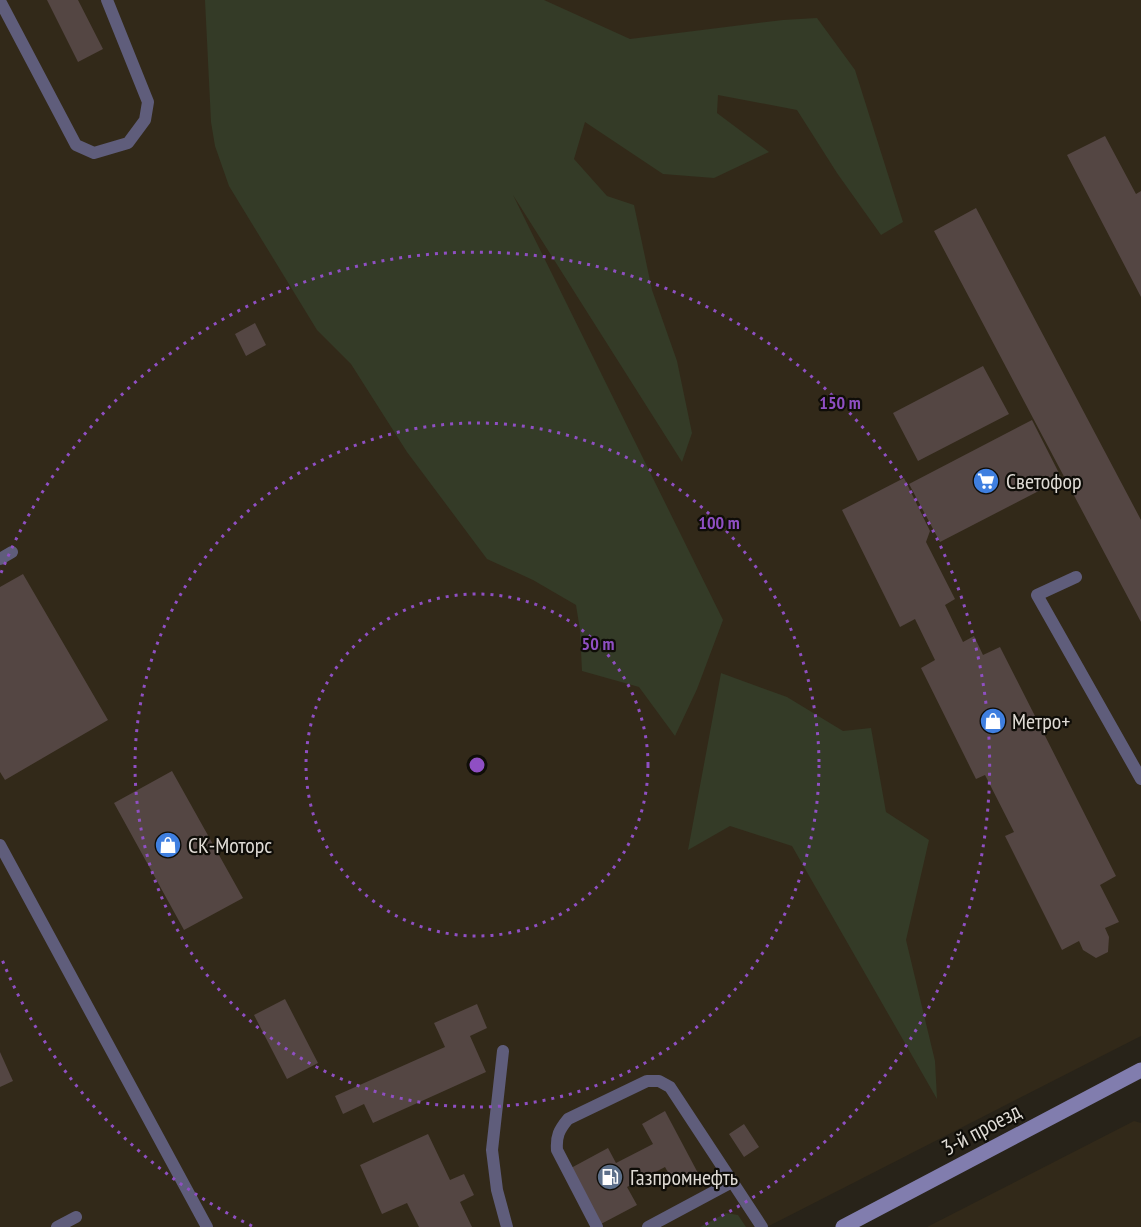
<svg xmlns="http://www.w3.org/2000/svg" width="1141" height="1227" font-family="'PT Sans Narrow',sans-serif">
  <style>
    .built { fill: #322919 }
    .green { fill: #343b27 }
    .building { fill: #544643 }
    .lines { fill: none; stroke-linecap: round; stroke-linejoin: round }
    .lane { stroke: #5f5d7b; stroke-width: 12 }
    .secondary { stroke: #817dae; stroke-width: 15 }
    .ring { fill: none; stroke: #8f4fc3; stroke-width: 3; stroke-dasharray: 3 6 }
    .labels { text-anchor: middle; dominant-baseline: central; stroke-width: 4.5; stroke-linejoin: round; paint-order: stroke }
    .poi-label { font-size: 22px; fill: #dfdbd5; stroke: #0f0d08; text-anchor: start }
    .street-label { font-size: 22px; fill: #dfdbd5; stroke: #0f0d08 }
    .centre { fill: #8f4fc3; stroke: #0f0d08; stroke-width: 3 }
    .ring-label { font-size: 18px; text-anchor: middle; font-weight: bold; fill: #8f4fc3; stroke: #0f0d08; stroke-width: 4.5; stroke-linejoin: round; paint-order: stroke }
  </style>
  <rect width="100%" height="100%" fill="#282319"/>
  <path class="built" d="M0,0H1141V1036L767,1227H0Z
    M1134,1121L1141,1123V1227H927Z"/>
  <path class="green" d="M205,0H544L630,39L783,20L817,18L855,70L903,222L881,235L837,173L797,110L718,95L717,113L769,152L714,178L663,174L585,122L574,159L607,196L634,205L652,290L677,361L692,433L682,462L513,195L723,620L697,689L675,736L639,687L582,671L580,630L576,605L533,580L487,559L407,452L351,364L317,330L229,186L215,146L211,122Z
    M721,673L787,697L843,731L871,728L886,812L929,840L906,940L935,1061L937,1099L792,846L730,826L688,850Z
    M726,1213L738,1215L746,1227H700Z"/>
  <path class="building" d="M47,0H78L103,49L78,62Z
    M1105,136L1136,194L1141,191V297L1067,155Z
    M976,208L1141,520V622L934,231Z
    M255,323L266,345L246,356L235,334Z
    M983,366L1009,414L918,461L893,413Z
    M1032,420L1062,479L940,542L909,484Z
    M904,478L930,531L926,542L955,599L945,605L963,642L974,636L983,655L1000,647L1116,876L1100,885L1119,922L1105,928L1109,937L1108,952L1096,958L1083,950L1079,941L1062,950L1005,836L1014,832L985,775L976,779L921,668L935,660L915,619L900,627L842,510Z
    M23,574L108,720L5,780L0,772V587Z
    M172,771L243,898L184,930L114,803Z
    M285,999L318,1063L287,1079L254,1015Z
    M477,1004L487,1028L470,1036L486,1072L373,1123L364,1104L343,1114L335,1096L445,1047L434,1023Z
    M0,1052L13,1081L0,1087Z
    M665,1111L699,1175L676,1187L665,1167L627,1187L637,1205L601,1224L571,1168L608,1148L616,1163L653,1144L642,1124Z
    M744,1124L759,1147L744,1157L729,1134Z
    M428,1134L450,1180L464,1174L474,1195L460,1202L472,1227H419L407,1203L382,1214L360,1165Z"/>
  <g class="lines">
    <path class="lane" d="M0,1L76,145L94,153L128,143L145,120L148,102L107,0
      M0,559L12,552
      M1076,577L1037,595L1141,779
      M0,845L207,1227
      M503,1051L492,1150L497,1190L507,1227
      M57,1227L76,1217
      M597,1227L557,1150C556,1136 559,1130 568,1119L647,1081H659L670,1087L762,1227
      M648,1227L732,1182"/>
    <path class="secondary" d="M843,1227L1141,1070"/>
  </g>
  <g class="ring">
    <circle cx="477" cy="765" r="171"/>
    <circle cx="477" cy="765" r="342"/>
    <path d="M252 1226A513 513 0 0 1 1 957M1 573A513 513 0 1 1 702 1226"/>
  </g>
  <defs>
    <g id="supermarket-disc" transform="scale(1.35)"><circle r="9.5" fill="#3f7fe0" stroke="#0f0d08"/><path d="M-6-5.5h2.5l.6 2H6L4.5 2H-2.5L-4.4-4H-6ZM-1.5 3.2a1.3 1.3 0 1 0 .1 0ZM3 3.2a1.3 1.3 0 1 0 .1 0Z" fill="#fff"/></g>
    <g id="shop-disc" transform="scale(1.35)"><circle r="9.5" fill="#3f7fe0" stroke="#0f0d08"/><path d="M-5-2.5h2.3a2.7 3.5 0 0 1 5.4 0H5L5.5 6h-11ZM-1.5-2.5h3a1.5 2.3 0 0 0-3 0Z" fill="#fff"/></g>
    <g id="fuel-disc" transform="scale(1.35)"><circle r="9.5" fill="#5c6f8a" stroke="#0f0d08"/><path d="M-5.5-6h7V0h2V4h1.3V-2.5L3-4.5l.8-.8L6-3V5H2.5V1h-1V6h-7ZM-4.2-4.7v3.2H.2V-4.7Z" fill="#fff"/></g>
  </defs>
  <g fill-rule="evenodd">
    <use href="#supermarket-disc" x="986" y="481"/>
    <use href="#shop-disc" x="993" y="721"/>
    <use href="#shop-disc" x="168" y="845"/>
    <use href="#fuel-disc" x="610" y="1177"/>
  </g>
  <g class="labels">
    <g class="poi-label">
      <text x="1006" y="481">Светофор</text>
      <text x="1012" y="721">Метро+</text>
      <text x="188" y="845">СК-Моторс</text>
      <text x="630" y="1177">Газпромнефть</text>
    </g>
    <g class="street-label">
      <text transform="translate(981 1129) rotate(-28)">3-й проезд</text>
    </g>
  </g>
  <circle cx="477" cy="765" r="9" class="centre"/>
  <g class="ring-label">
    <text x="840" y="409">150 m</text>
    <text x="719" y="529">100 m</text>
    <text x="598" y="650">50 m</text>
  </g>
</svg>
